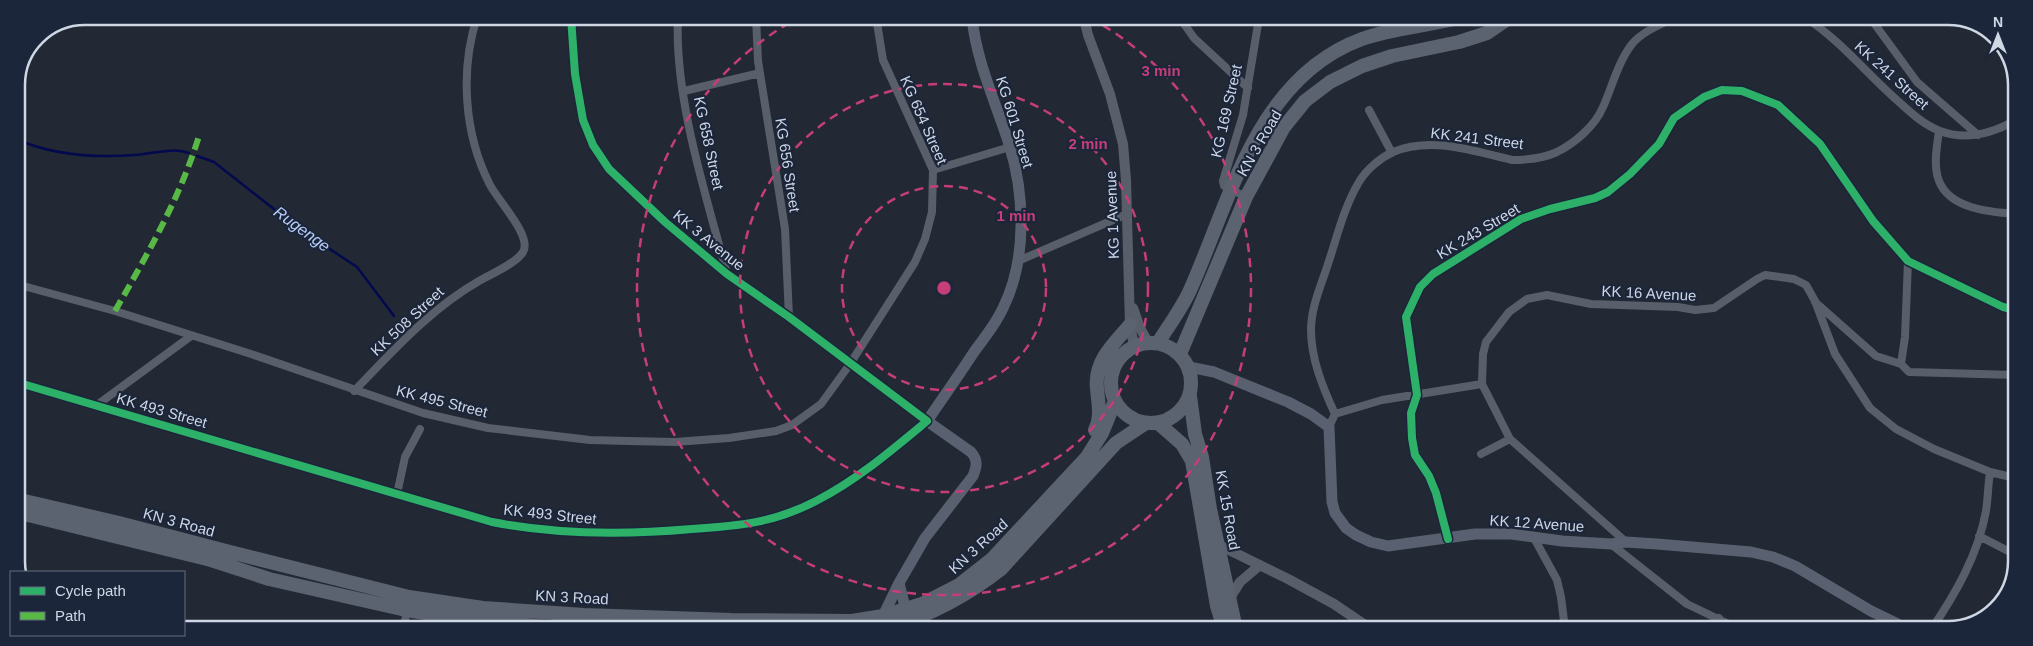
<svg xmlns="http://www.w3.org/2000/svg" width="2033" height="646" font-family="Helvetica,sans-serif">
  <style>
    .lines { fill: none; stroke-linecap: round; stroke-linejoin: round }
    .stream { stroke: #03094d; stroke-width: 2.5 }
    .minor { stroke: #595f6a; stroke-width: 8 }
    .tertiary { stroke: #595f6a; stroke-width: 10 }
    .secondary { stroke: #596170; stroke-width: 11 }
    .trunk { stroke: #5b6270; stroke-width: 14 }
    .quiet { stroke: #58b947; stroke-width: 6; stroke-dasharray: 12 6; stroke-linecap: butt }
    .cycleway-casing { stroke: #1b263b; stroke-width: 11 }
    .cycleway { stroke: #2db169; stroke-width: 8 }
    .ring { fill: none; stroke: #c53e77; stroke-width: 2.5; stroke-dasharray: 9 6 }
    .labels { text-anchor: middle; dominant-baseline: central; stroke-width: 4.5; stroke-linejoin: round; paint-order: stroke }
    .street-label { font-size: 15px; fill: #cfd7e5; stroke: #1b263b }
    .water-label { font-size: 16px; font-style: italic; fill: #b9cef8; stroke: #1b263b }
    .rim { fill: none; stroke: #cfd7e5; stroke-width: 2.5 }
    .centre { fill: #c53e77; stroke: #1b263b; stroke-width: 2.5 }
    .ring-label { font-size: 15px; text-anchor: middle; font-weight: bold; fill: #c53e77; stroke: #1b263b; stroke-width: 4.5; stroke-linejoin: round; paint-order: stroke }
  </style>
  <rect width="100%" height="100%" fill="#222834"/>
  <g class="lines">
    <path class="stream" d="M16,139C52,155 96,158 135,155C153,154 171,147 189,153
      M197,156L214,162L298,228L357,267L394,316"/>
    <path class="minor" d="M678,17C674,98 706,195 727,274
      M756,17L758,61L785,229L789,317
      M1180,18L1194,38L1248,88
      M1806,18C1841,41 1868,75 1899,102C1911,113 1924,125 1940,131C1966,141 1993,133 2016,120
      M1871,19L1917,82L1978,135
      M684,91L760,73
      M1369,110L1392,153
      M1939,131C1937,146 1933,166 1939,181C1950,209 1990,212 2016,214
      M933,170L1010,147
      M1246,197L1224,186L1223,181L1243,115L1259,18
      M1018,261L1127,214
      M16,284L115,311L248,353L423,413L488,428L590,440L629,441L675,442L729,438L776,431L792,425L821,404L850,364L915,262L925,239L932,212L933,170L883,60L876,17
      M1815,302L1876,356L1901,364L1909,372L2015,375
      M1901,364L1905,337L1908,261
      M16,382L492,522C558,535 624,535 692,529C738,526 774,523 816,501C857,480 892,450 927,421
      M354,391C393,351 430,309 479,281C491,274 517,263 523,252C533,236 496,199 489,183C464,133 460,70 477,17
      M97,405L191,336
      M1335,414L1382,400L1482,384
      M1329,427L1335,414C1323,388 1311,359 1311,330C1311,307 1321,286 1328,264C1337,237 1344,207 1359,182C1366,170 1380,158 1393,152C1431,136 1473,151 1512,160C1525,160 1544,158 1557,152C1575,143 1595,126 1603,107C1612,87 1618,62 1632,44C1642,32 1659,25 1674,18
      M1481,454L1510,439
      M397,494L405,457L420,429
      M1533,536L1557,580L1561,597L1565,629
      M1979,536L2010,552H2014
      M1448,539L1436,493L1429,476L1415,455L1412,438L1411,413L1417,395L1406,317L1420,287L1433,274L1521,219L1550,209L1595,198L1608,192L1630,174L1659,144L1674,118L1704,97L1722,90L1742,91L1778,105L1820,144L1873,221L1908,261L2003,307L2016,310
      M1626,542L1510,439L1482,384L1483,354L1486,342L1509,312L1527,299L1547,295L1591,304L1678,307L1695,310L1714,308L1757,279L1765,275L1794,279L1806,285L1815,301L1835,354L1870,408L1896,429L1934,449L1990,472L2015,478
      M1611,544L1687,604L1739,629
      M404,628L407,608
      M1712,629L1719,618
      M1931,630C1956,593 1978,555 1986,511C1988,498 1988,485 1990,472"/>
    <path class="tertiary" d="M571,17L575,74L583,120L593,145L609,169L665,222L727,274L789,317L927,421
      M1084,18L1088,35L1110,94L1123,144L1126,180L1130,325L1134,346
      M1133,308L1140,328L1148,342
      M1217,544L1290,580L1334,604L1371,629
      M1230,598L1240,582L1260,565"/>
    <path class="secondary" d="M1189,367L1214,372L1288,402L1311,414L1329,427L1332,502L1335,513L1346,528L1356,535L1371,542L1388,546L1475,534H1511L1562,541L1611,544L1626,542L1657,544L1751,552L1773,557L1795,566L1871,611L1910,630
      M899,583L906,611
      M883,616L899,583L925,538L973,476C977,466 978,460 971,452L927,421C943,398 959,375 974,352C984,338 996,324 1003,308C1027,260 1025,194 1009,144C996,103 976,61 972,17"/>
    <path class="trunk" d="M1111 383a40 40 0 1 1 80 0a40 40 0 1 1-80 0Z
      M1158,343C1169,325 1183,307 1191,288C1231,197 1258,77 1362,39C1392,28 1427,26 1458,18
      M1180,354L1246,197L1284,127L1305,101L1330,82L1362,66L1392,56L1459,42L1487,33L1509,18
      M1190,396L1195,434L1202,457L1210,509L1236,629
      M1158,423L1182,444L1192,461L1217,606L1224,629
      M1095,430C1102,416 1098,403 1097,388C1094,362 1113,344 1130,325
      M16,499L119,523L230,552L409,597L483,608L584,615L731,620L852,621L883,616L922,604L959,585L992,559L1087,457L1102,433L1115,401
      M16,512L211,560L269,579L406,610L464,619L556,628
      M888,628C928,616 968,595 1001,569L1116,443L1146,423"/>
    <path class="quiet" d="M115,311C147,255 180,198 199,136"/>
    <g class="cycleway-casing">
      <path id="cycleway" d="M16,382L492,522C558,535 624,535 692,529C738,526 774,523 816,501C857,480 892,450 927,421L789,317L727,274L665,222L609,169L593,145L583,120L575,74L571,17
        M1448,539L1436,493L1429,476L1415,455L1412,438L1411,413L1417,395L1406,317L1420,287L1433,274L1521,219L1550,209L1595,198L1608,192L1630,174L1659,144L1674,118L1704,97L1722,90L1742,91L1778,105L1820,144L1873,221L1908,261L2003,307L2016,310"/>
    </g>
    <use href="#cycleway" class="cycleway"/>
  </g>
  <g class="ring">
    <circle cx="944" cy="288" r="102"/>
    <circle cx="944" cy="288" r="204"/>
    <path d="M1090 18A307 307 0 1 1 798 18"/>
  </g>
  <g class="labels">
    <g class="street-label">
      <text transform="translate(1892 75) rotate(42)">KK 241 Street</text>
      <text transform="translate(1226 111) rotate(-77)">KG 169 Street</text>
      <text transform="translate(924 120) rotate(66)">KG 654 Street</text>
      <text transform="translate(1015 122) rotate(73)">KG 601 Street</text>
      <text transform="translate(1477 138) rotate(7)">KK 241 Street</text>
      <text transform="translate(709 143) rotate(78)">KG 658 Street</text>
      <text transform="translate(1259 143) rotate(-60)">KN 3 Road</text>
      <text transform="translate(788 165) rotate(81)">KG 656 Street</text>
      <text transform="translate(1112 215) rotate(-92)">KG 1 Avenue</text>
      <text transform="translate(1478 231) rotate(-31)">KK 243 Street</text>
      <text transform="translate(709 240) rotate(39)">KK 3 Avenue</text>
      <text transform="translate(1649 293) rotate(3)">KK 16 Avenue</text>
      <text transform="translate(407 321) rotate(-43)">KK 508 Street</text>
      <text transform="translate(442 401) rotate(14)">KK 495 Street</text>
      <text transform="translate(162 410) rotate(16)">KK 493 Street</text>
      <text transform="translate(1228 510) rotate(80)">KK 15 Road</text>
      <text transform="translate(550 514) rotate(6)">KK 493 Street</text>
      <text transform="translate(179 522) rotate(15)">KN 3 Road</text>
      <text transform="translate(1537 523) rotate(4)">KK 12 Avenue</text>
      <text transform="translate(978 546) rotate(-42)">KN 3 Road</text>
      <text transform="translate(572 597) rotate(3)">KN 3 Road</text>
    </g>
    <g class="water-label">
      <text transform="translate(302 229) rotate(36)">Rugenge</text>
    </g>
  </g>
  <path d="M0 0H2033V646H0ZM85 25H1948A60 60 0 0 1 2008 85V561A60 60 0 0 1 1948 621H85A60 60 0 0 1 25 561V85A60 60 0 0 1 85 25Z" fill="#1b263b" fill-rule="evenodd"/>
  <path class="rim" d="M85 25H1948A60 60 0 0 1 2008 85V561A60 60 0 0 1 1948 621H85A60 60 0 0 1 25 561V85A60 60 0 0 1 85 25Z"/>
  <circle cx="944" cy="288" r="8" class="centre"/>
  <g class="ring-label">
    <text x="1161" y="76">3 min</text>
    <text x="1088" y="149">2 min</text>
    <text x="1016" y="221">1 min</text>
  </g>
  <rect x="10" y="571" width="175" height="65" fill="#1b263b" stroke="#636d7f"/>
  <rect x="20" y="587" width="25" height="8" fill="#2db169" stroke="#636d7f"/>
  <text x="55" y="596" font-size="15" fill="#cfd7e5">Cycle path</text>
  <rect x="20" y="612" width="25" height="8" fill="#58b947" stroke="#636d7f"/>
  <text x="55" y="621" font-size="15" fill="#cfd7e5">Path</text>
  <g transform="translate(1998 35)" stroke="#1b263b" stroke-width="4" paint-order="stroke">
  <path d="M0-4L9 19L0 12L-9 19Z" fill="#cfd7e5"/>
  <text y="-8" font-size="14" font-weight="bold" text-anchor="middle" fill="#cfd7e5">N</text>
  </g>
</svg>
